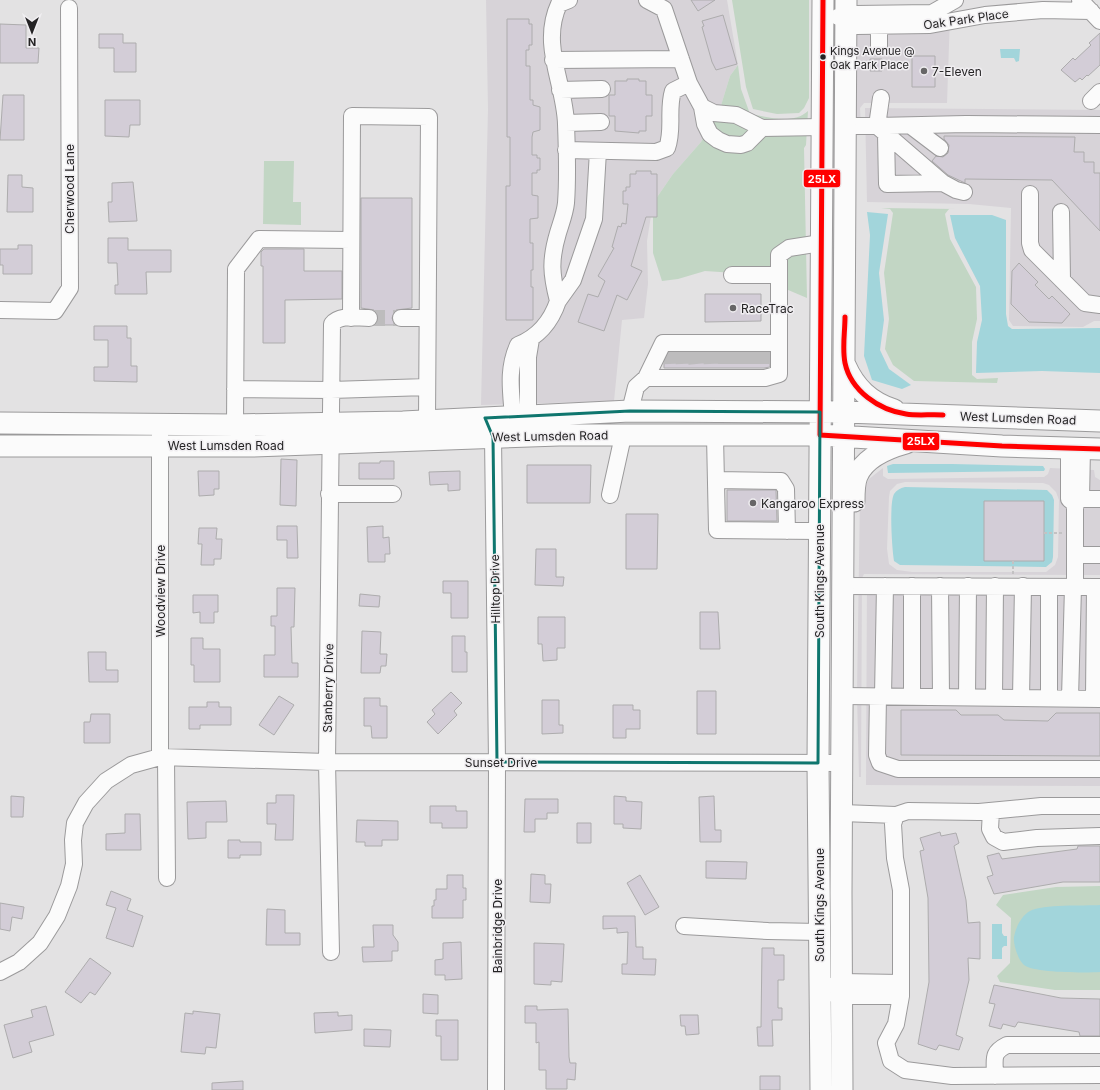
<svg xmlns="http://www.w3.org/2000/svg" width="1100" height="1090" font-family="Inter,sans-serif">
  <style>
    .built { fill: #d7d3d8; fill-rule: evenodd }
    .green { fill: #c2d6c4 }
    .water { fill: #a2d5db; fill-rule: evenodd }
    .building { fill: #d3cdd7; stroke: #adacad }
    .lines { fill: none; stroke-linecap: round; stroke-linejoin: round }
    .minor-tunnel { stroke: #bdbcbd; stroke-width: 16; stroke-dasharray: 16 8; stroke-linecap: butt }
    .minor-casing { stroke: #9b9a9b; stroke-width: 18 }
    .major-casing { stroke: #9b9a9b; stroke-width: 23 }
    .path { stroke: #c3c2c3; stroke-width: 2; stroke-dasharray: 3 2; stroke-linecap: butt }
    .minor { stroke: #fbfbfb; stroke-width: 16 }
    .major { stroke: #fbfbfb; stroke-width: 21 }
    .bus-1-casing { stroke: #f0eef1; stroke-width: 8 }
    .bus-1 { stroke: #f00; stroke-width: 5 }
    .marked { fill: none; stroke: #0f766e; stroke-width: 3; stroke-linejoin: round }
    .bus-dot { fill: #242324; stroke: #f0eef1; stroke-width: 1.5 }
    .poi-dot { fill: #676667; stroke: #f0eef1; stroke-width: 1.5 }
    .labels { text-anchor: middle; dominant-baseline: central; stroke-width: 3; stroke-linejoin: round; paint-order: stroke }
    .bus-label { font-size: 11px; fill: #242324; stroke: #f0eef1; text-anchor: start }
    .street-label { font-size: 12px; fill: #242324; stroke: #f0eef1 }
    .poi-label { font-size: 12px; fill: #242324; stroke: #f0eef1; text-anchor: start }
    .line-badge { stroke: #f0eef1; stroke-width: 1.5 }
    .badge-label { font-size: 11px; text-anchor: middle; font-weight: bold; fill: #fff }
  </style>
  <rect width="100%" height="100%" fill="#e3e2e3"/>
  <path class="built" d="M486,0H727L738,65L730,76L719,112L701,142L673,174L653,203L647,241L648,284L644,318L622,320L614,401L481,405L488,109Z
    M950,16L947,103H864L860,108L861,127L851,118V23Z
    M865,108L1100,110V321H1094L1083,327L1013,326L1009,320L1011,208L969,204L867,202Z
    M883,468V476L888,479L1044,477L1048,474L1050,468L1094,470L1095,477L1100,480V575L864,574L862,578L861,777H859L857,695L860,496L869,479ZM905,482L1043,483L1049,485L1056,492L1059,500L1058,557L1055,565L1046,572H912L897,570L889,564L887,549L889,497L890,491L897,484Z
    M867,578L1100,581V786L866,785Z"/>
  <path class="green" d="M732,0H809V98L804,108L799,113L777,114L753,109L746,87Z
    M738,65L741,89L750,114C769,117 793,125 808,111L806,145L804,148L807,298L767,281L735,273L705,271L678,279L662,281L653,253V203L673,174L701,142L719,112L730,76Z
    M264,161H294L293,202H301V225L263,224Z
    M881,208L956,209H949L945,214L950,239L976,287L977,319L972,342V375L977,379L998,378L997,383L914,381L893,365L885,349L889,319L884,273L893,213L890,209Z
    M1100,886V990H1055L1000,982L997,976L1010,963L1011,918L996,905L1003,895L1056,887Z"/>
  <path class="water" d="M1000,49H1020L1019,61L1016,62L1014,58H1001Z
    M867,212L888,214L879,273L884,320L880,350L889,369L911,385L902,389L872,380L864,356L870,235Z
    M950,215H992L1006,220V314L1008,326L1012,329L1100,328V373L1042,371L976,373L977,342L982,320L980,286L955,238Z
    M893,464H952L1043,466L1045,469L1044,471L888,473L887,466Z
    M905,487L1047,490L1052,495L1054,500L1053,557L1052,562L1046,567L900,565L894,561C892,549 889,504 894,494C897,490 900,488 905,487ZM984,501H1044V561H984Z
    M1100,905V972C1086,973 1034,973 1024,965C1018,960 1013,944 1014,937C1016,927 1021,916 1030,911C1043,904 1084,906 1100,905Z
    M992,924H1002V933L1004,936H1007V946H1004L1002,948V959H992Z"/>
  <path class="building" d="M691,0H715L698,11Z
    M723,15L737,64L716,70L712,62L702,27L704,26L702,21Z
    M507,19H529V24H532V45H529V50H526V66H530V100H533V105L540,107V130L533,132L532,137V155H537V158H540V170H537V173H532V195L538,196V218L530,219V243H533V270H531V287H533V320H506V186H510V137H507Z
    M0,24L26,25V48H39L38,63H0Z
    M1100,33V65L1088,76L1087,75L1082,80L1080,78L1075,82L1061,70L1073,58L1075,60L1091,45L1089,43Z
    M99,34H123V43H136V72H114V48H99Z
    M912,56H935V87H912Z
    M870,59H882V71H870Z
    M627,79H639V81H646V95H652V116H646V131H639V133L615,131V116H609V95H615V81H627Z
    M3,95H24V140H0Z
    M105,100H140V125H130L129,137L105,136Z
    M944,136L1075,137L1074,152H1084V162H1094V173H1100V231L1052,180L965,179V183L948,175L932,161L936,156L943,157L948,153L949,145L944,139Z
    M636,171H651V174H657V217H646L631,266L642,271L627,300L617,295L604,331L578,322L588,294L598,297L605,281L598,276L614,248L612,247L618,226L621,227L622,223L626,224L628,204H623V191H626V187H630V174H636Z
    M8,175H22V187L33,188V212H7Z
    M133,182L137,221L109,222L108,202H112V183Z
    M361,198H412V308L396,310L392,318L395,325H375L378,319L377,313L374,310L361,308Z
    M108,238H128V250H171V272H146L147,294H115V285H118L117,263H108Z
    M18,245H32V274H3V265H0V249H18Z
    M264,249H304V271H342V299L285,300V343H263V266H261V252Z
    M1019,263L1038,282L1035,285L1049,299L1052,296L1070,314L1062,323L1029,322L1011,304L1012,271Z
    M705,294H761V321L705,322Z
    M94,326H127V338H131V366H137V382L94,381V367H108V340H94Z
    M669,352H770V367L764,368H664V363Z
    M281,459L297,460L296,506L280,505Z
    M380,461H394V479H359V463H380Z
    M527,465H591L590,503H527Z
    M198,471H219V489H214V495L199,496Z
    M460,471V490L448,491V484L430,485L429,472Z
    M727,490H776L777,521H727Z
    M984,501H1044V561H984Z
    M626,514H658L657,569H626Z
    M277,526H297L298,558H287V540H277Z
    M383,526V538L389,537L390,554H385V562H368L367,527Z
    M199,528H217L216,539H222L221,559H214V565H201L202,544H198Z
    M536,549H556V577H564L563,586L535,585Z
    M443,581H468V618H451V593H443Z
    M277,588H295L294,627H291L292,663H298V677H264V655H275V626H271V616H277Z
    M360,594L380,596L379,607L359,606Z
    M193,595H218V612H214V623H200V612L193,613Z
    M700,612H718L720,649H700Z
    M538,617H565V648H557V660L543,661L542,644H538Z
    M362,631L381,632L380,654H387L386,666H381L380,673H361Z
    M452,636H465V652H467V672H452Z
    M191,638H203V649H220V682H194V665H191Z
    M88,652H106V670H118V682H89Z
    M697,691H716V734H697Z
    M451,692L462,703L454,711L457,715L438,734L427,722L435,714L432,710Z
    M279,696L294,705L274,735L259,725Z
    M364,698H380V706H387V738H372L371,726H364Z
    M542,700H559V725H563V733L542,734Z
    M207,702H219V707H231V725H200V729H189V707H207Z
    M613,705H633V710H640V729H626V738H613Z
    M901,710H956L961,715H998L1004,720L1048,721L1056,713H1100V756L901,755Z
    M91,714H110V743H84V722H90Z
    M276,795H294L293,840H275L276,824H267V803H276Z
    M11,796L24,797L23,817H11Z
    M614,796L626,797V801L642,802L641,829L623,828V824H614Z
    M714,796L715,830H721V842H700L699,797Z
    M525,799H558V813H547V819H535V832H524Z
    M226,801L227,822H206V838L188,839L187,802Z
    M430,806H456V811H467V828H442V823H430Z
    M125,814H140L141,850H106V834L125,833Z
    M357,820L398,821V840H382V846H365V842H356Z
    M577,823H591V843H577Z
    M940,832L941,836L956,833L959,843L954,846L966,900L968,923L980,922V959L968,958L969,980L956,1035L963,1038L959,1050L939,1045L936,1050L918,1044L929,982L928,898L920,851L924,850L920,838Z
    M228,840H240V842H261V855H240V858H228Z
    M1078,846H1100V882H1063L994,894L987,877L993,875L987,856L999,853L1002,859L1077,849Z
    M706,861L747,862L746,879L706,878Z
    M531,874L545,875V884H551L550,903L530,902Z
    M447,875H463V888H466V900H463V918H432V906H434V900H436V889H447Z
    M640,875L659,907L645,915L627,883Z
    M111,891L131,899L127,910L143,916L133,947L106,938L116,908L106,905Z
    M0,903L24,907L22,919L12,917L10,931L0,929Z
    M267,909L285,910V933H300V945H266Z
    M603,916H635L636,947H643V959H656L655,975L622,974V964H627L628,932L617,933V928L603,929Z
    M373,925H393V935L398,942V951H392V961L363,962L362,947H374Z
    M461,942L462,979L445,980V975H435V960L443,959V943Z
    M534,943L564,944L562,982L551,981V985L534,984Z
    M762,948H774V955H784V980H778V1008H782V1020H772L773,1046H758L757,1027H761Z
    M90,958L111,973L95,995L90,992L81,1003L65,992Z
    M994,985L1061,998L1100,999V1036H1080L1079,1032L1018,1022L1015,1027L1003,1024L1001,1029L989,1026L995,1004L989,1003Z
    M423,994L438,995V1014L423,1013Z
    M46,1006L54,1035L29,1042L32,1052L13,1058L4,1025L33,1017L31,1010Z
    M525,1006H537V1010L568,1009L569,1057L570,1063H576L575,1080L567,1079V1089H546V1070H539V1042L536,1043V1023H525Z
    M193,1011L220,1014L216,1048L206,1047L205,1054L181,1052L185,1013L193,1014Z
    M338,1012V1016L352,1015V1030L315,1033L314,1013Z
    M680,1015H698L699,1034L686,1035L685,1026H681Z
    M436,1020H458V1060H441V1036H436Z
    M364,1029L391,1030L390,1047L364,1046Z
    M760,1076H780V1090H760Z
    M243,1081V1090H212V1083Z"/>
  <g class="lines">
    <path class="minor-tunnel" d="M369,318H401
      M671,348L672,369
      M683,348L684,369
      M695,348L697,369
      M711,348L712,369
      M726,348V369
      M739,348V369
      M752,348V369
      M765,348V369"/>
    <g class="minor-casing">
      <path id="minor" d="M647,0L664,9L689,83L702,107L705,124L710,134L718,140L727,144L741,145L747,143L762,128
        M1080,0L1100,21
        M838,17L855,14L932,13L955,0
        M845,17L856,26L930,25L985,15L1043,10L1091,11
        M879,17V47
        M553,60L681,59
        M560,90L602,89
        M881,98L877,126L966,124L1100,125
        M1091,101L1100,92
        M702,107L714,113L736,115L762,128L822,127
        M566,123L601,122
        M845,126H877L943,183L956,190L964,192
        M911,126L940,148
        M886,134L887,184L943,183
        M566,150L656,152L667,148C674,129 667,110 673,91L689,83
        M1030,194V243L1032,250L1085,303L1100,305
        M1061,212L1062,280
        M732,275H779
        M558,301L573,280L594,219L598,151
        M0,310L55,311L70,288L69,8
        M351,318L352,116L429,117L427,421
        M401,318H427
        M646,378H765L779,374V343
        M235,389L331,390L427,387
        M630,411L636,387L646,378L663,343H779V255L789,248L821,243
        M528,416V357L531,339
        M513,417C511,390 507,370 518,345C538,337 551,322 558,301C551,274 550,260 558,233C561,223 565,213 566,203C568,177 567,150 566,124C565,84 540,45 559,4L569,0
        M235,425L236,269L259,239L351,240
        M489,427L493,437L497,762L496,1090
        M715,436L717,530L820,531
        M1069,448V499L1075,504V587
        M716,480L781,481L786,489L787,531
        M329,494H393
        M610,495L623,436
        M1081,499H1100
        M1075,504L1081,499L1082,448
        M1075,555H1100
        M843,586L1100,587
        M940,586L941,697
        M1049,587V698
        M843,696L1100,699
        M878,696L877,755L880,763L898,769H1100
        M883,696L885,586
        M912,697V586
        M967,697L968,586
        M994,698L995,586
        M1021,698L1023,586
        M1070,698L1073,587
        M1094,698L1095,587
        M160,757V424
        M166,757L167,878
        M1100,806H1041L979,812L908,811L896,815L893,824L895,858L901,890V996L896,1024L886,1043L891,1061L905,1070L952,1076L1100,1075
        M991,811L990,829L994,837L1003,842L1037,838L1100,836
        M842,813L896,815
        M684,926L768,931L819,932
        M331,952L327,762L332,324C340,314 356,318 369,318
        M0,972L19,962L40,943L57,916L69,886L74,864L73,840L75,823L86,803L106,781L131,765L160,757L327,762L842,763
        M832,986L841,982L901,983
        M831,993L841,996H901
        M995,1076C995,1059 991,1053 1007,1045H1100"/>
    </g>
    <g class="major-casing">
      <path id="major" d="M845,365C855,388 870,402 894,410
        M0,423L235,425L403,422L630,411L844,412L1100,421
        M0,446H253L559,435H820L1002,446L1100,449
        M854,501C854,493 854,483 857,476C865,457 888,448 906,443
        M821,1090L818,763L823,0
        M842,1090L841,893L846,0"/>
    </g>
    <path class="path" d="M1044,533H1062
      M1013,561V574"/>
    <use href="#minor" class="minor"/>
    <use href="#major" class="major"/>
    <g class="bus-1-casing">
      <path id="bus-1" d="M823,0L820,435L1002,446L1100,449
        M845,317C845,332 842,348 845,363C851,391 879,410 906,414C918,416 931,414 943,415"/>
    </g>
    <use href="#bus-1" class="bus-1"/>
  </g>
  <path class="marked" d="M630,411L820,412L818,763L497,762L493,437L485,418Z"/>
  <circle class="bus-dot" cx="823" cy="57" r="3.5"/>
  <g class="poi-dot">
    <circle cx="924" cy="71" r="4"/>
    <circle cx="733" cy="308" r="4"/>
    <circle cx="753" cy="503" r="4"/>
  </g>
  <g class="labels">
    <g class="bus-label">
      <text x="830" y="51">Kings Avenue @<tspan x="830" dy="14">Oak Park Place</tspan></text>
    </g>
    <g class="street-label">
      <text transform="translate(966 19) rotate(-8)">Oak Park Place</text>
      <text transform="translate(69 189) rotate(-90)">Cherwood Lane</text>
      <text transform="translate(1018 418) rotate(2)">West Lumsden Road</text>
      <text transform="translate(550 436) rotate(-1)">West Lumsden Road</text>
      <text x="226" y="445">West Lumsden Road</text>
      <text transform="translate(819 581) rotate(-90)">South Kings Avenue</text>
      <text transform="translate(495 589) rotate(-91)">Hilltop Drive</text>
      <text transform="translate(160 591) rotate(-90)">Woodview Drive</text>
      <text transform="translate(328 688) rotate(-89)">Stanberry Drive</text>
      <text x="501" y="762">Sunset Drive</text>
      <text transform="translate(819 905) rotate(-90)">South Kings Avenue</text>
      <text transform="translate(497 926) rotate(-90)">Bainbridge Drive</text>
    </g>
    <g class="poi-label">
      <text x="932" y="71">7-Eleven</text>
      <text x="741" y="308">RaceTrac</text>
      <text x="761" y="503">Kangaroo Express</text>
    </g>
  </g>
  <g class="line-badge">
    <rect x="803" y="169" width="38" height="19" rx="4" fill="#f00"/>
    <rect x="902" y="432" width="38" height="19" rx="4" fill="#f00"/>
  </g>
  <g class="badge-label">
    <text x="822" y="183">25LX</text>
    <text x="921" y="445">25LX</text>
  </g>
  <g transform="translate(32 32) rotate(180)" stroke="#f0eef1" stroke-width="3" paint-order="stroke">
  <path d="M0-3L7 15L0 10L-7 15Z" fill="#242324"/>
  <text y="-6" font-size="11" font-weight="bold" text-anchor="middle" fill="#242324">N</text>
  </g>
</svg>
